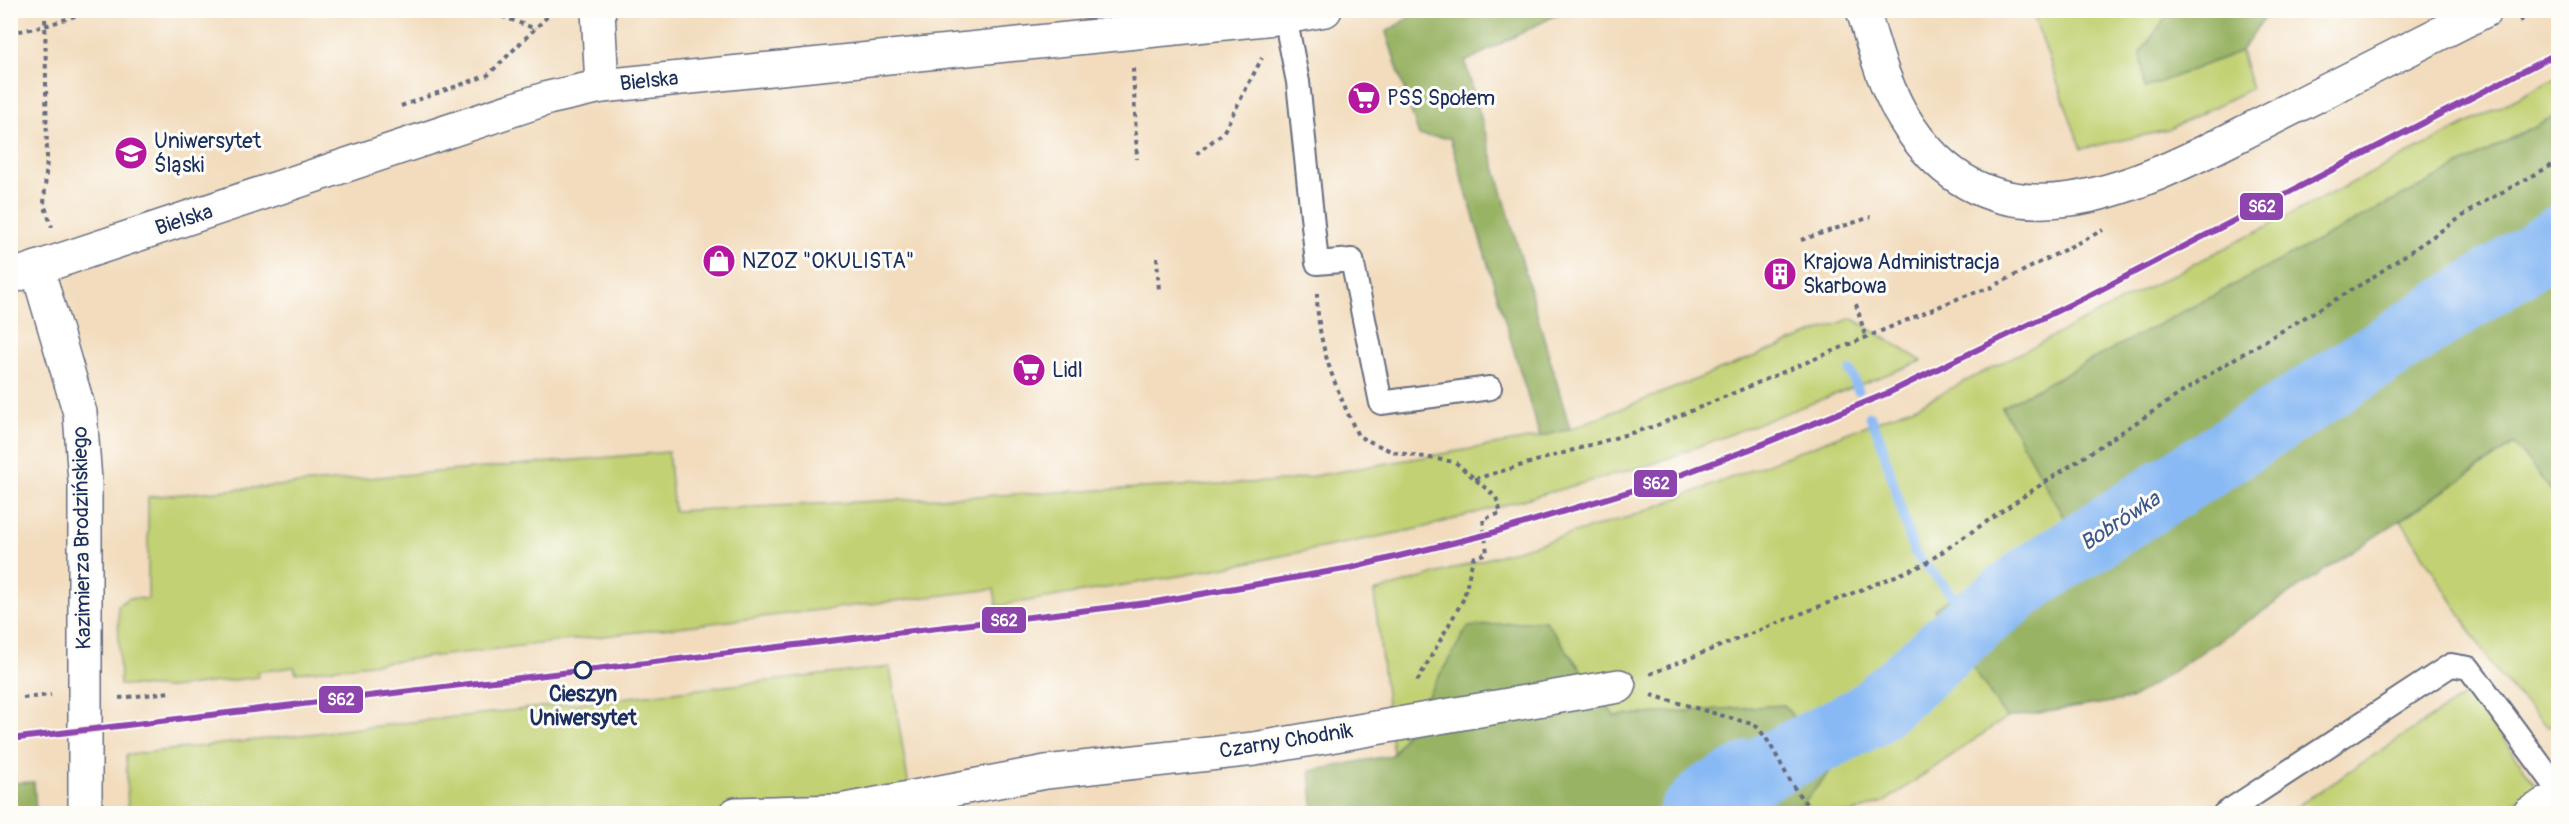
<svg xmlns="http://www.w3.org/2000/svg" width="2569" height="824" font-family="Pangolin,sans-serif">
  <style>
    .green { fill: #c2d173; stroke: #6e8068; stroke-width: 1.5 }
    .forest { fill: #99b365; stroke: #5a7162; stroke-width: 1.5 }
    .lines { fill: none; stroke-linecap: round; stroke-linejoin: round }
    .stream { stroke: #88b9f4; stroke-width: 10 }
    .river { stroke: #88b9f4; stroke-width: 66 }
    .lane-casing { stroke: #666c7f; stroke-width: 26 }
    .street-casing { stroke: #666c7f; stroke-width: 36 }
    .secondary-casing { stroke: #666c7f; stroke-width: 36 }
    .path { stroke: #666c7f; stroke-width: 4; stroke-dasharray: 4.5 4.5; stroke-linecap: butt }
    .lane { stroke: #fff; stroke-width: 22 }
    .street { stroke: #fff; stroke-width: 33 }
    .secondary { stroke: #fff; stroke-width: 33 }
    .rail-1-casing { stroke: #fdfcf7; stroke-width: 10 }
    .rail-1 { stroke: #8e44ad; stroke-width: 6 }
    .stop-dot { fill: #fdfcf7; stroke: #1b2f5e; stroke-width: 3 }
    .labels { text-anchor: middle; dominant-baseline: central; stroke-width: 6; stroke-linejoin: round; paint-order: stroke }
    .street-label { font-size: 21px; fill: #1b2f5e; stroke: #fdfcf7 }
    .poi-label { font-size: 21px; fill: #1b2f5e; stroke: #fdfcf7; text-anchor: start }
    .stop-label { font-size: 21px; font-weight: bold; fill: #1b2f5e; stroke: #fdfcf7 }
    .water-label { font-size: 22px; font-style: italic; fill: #3c588b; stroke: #fdfcf7 }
    .line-badge { stroke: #fdfcf7; stroke-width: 2 }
    .badge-label { font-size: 16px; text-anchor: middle; font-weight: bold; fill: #fff }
  </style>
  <rect width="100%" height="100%" fill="#fdfcf7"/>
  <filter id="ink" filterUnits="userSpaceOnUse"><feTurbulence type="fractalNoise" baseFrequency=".0167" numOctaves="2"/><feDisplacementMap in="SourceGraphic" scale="12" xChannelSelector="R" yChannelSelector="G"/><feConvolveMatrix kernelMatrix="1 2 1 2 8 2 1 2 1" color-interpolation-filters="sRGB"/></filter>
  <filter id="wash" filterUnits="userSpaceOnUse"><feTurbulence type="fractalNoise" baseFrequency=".008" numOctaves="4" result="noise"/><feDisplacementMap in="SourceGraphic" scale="24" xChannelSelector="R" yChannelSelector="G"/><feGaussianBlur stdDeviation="1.35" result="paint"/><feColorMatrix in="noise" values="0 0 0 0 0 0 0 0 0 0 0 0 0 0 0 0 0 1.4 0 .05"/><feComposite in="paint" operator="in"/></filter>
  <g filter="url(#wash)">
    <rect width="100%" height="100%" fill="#f2dcbd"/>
    <path class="green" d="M2032,11H2171L2141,52L2145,88L2241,51L2252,88L2168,130L2081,149Z
      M2558,77V114L2002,407L2066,522L1935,609L2006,718L1884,802L1852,813H1794L1833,768L1784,705L1614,716L1545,620L1468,627L1393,755L1374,592L1632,516L1919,405Z
      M1852,318L1922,361L1655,463L1422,528L1185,575L997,606L994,589L296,673L294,667L257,672L258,677L170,688L120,685L118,605L129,598L148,599V497L668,452L674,511L1285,481L1540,437L1570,429Z
      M2515,444L2558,499V720L2548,727L2497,673L2401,520Z
      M890,667L912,807L837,814L128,813L126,755Z
      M2471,691L2539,790L2493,813L2285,814Z"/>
    <path class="forest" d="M2171,10H2269V11L2241,51L2145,88L2141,52Z
      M1419,11H1564L1465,62L1570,429L1540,437L1450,138L1419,136L1386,32Z
      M2558,114V499L2514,444L2131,699L2006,718L1934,609L2066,522L2002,407Z
      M1545,620L1614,716L1784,705L1833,768L1794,814L1314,813L1310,771L1393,755L1468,627Z
      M34,782L36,813H11V783Z"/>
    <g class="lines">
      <path class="stream" d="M1850,371L1858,390
        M1870,416L1880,438L1914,552L1975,621"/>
      <path class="river" d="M1691,814L1709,796L1868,716L1975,621L2032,577L2558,239"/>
    </g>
  </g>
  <g filter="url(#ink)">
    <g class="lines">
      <g class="lane-casing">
        <path id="lane" d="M1285,17L1298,82L1317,263L1352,260L1381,403L1490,388
          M2224,814L2451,665L2469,668L2558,789"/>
      </g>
      <g class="street-casing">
        <path id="street" d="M598,10L602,86
          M1863,10C1875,51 1886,93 1910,128C2000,260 2142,184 2251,129C2329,89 2408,50 2486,10
          M37,268L80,413L85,481V814
          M736,814L840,811L1046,772L1254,749L1619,686
          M2529,814L2558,798"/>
      </g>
      <g class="secondary-casing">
        <path id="secondary" d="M10,277L548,98L602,86L1285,17L1325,10"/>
      </g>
      <path class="path" d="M45,10L47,158L44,204L52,227
        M485,10L536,29
        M2519,21L2540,10
        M10,33L45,26L93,10
        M1133,68L1137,159
        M401,106L488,75L554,10
        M1196,154L1223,133L1262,58
        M1801,240L1871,217
        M1157,257L1159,292
        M1317,293C1317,348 1336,387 1358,436L1393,452L1455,462L1496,497L1501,513L1483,519L1487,553L1473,558L1464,598L1415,685
        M1856,304L1866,338
        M1475,479L1655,426L1962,297L1992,287L2103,230
        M1650,674L1923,565L2033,490L2224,365L2370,279L2482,203L2558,162
        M1651,695L1755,725C1780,750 1788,793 1818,814
        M23,698L51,695
        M119,698L171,692"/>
      <use href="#lane" class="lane"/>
      <use href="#street" class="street"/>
      <use href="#secondary" class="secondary"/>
      <g class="rail-1-casing">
        <path id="rail-1" d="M10,739L1155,602L1350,568L1485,535L1661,482L1753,448L1888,393L2092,294L2558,53"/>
      </g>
      <use href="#rail-1" class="rail-1"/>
    </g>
  </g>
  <defs>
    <g id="supermarket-disc" transform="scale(1.725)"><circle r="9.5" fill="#b5179e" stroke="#fdfcf7"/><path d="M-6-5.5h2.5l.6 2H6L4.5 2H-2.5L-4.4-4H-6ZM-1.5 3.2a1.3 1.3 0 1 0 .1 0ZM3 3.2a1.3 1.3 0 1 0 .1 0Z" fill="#fff"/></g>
    <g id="university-disc" transform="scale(1.725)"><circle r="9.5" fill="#b5179e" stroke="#fdfcf7"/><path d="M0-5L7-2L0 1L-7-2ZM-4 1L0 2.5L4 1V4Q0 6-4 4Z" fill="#fff"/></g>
    <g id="shop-disc" transform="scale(1.725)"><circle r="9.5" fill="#b5179e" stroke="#fdfcf7"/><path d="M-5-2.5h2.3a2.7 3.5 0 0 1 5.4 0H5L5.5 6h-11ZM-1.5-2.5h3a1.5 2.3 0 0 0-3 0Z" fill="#fff"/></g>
    <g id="building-disc" transform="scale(1.725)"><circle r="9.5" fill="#b5179e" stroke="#fdfcf7"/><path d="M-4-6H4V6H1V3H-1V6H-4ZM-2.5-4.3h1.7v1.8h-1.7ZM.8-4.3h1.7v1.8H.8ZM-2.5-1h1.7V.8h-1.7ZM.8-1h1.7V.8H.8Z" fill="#fff"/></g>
  </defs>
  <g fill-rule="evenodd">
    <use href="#supermarket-disc" x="1364" y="98"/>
    <use href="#university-disc" x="131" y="153"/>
    <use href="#shop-disc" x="719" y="261"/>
    <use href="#building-disc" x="1780" y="274"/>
    <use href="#supermarket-disc" x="1029" y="370"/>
  </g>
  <circle class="stop-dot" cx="583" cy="670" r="8"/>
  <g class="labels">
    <g class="street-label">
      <text transform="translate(649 81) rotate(-6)">Bielska</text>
      <text transform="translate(184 220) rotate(-18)">Bielska</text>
      <text transform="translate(82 538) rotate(-91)">Kazimierza Brodzińskiego</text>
      <text transform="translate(1286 741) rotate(-9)">Czarny Chodnik</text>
    </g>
    <g class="poi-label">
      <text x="1387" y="98">PSS Społem</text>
      <text x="154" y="141">Uniwersytet<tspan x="154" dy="24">Śląski</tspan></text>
      <text x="742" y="261">NZOZ "OKULISTA"</text>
      <text x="1803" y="262">Krajowa Administracja<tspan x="1803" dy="24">Skarbowa</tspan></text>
      <text x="1052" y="370">Lidl</text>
    </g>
    <g class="stop-label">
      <text x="583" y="694">Cieszyn<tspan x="583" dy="24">Uniwersytet</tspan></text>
    </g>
    <g class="water-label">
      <text transform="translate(2120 521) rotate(-33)">Bobrówka</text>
    </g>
  </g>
  <g class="line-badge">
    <rect x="2239" y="192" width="45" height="29" rx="6" fill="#8e44ad"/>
    <rect x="1633" y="469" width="45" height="29" rx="6" fill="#8e44ad"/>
    <rect x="981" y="606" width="46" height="28" rx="6" fill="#8e44ad"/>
    <rect x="318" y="685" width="46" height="29" rx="6" fill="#8e44ad"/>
  </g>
  <g class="badge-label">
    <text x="2262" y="212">S62</text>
    <text x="1656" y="489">S62</text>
    <text x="1004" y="626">S62</text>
    <text x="341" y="705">S62</text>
  </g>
  <rect width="2569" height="824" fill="none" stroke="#fdfcf7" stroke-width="36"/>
</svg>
